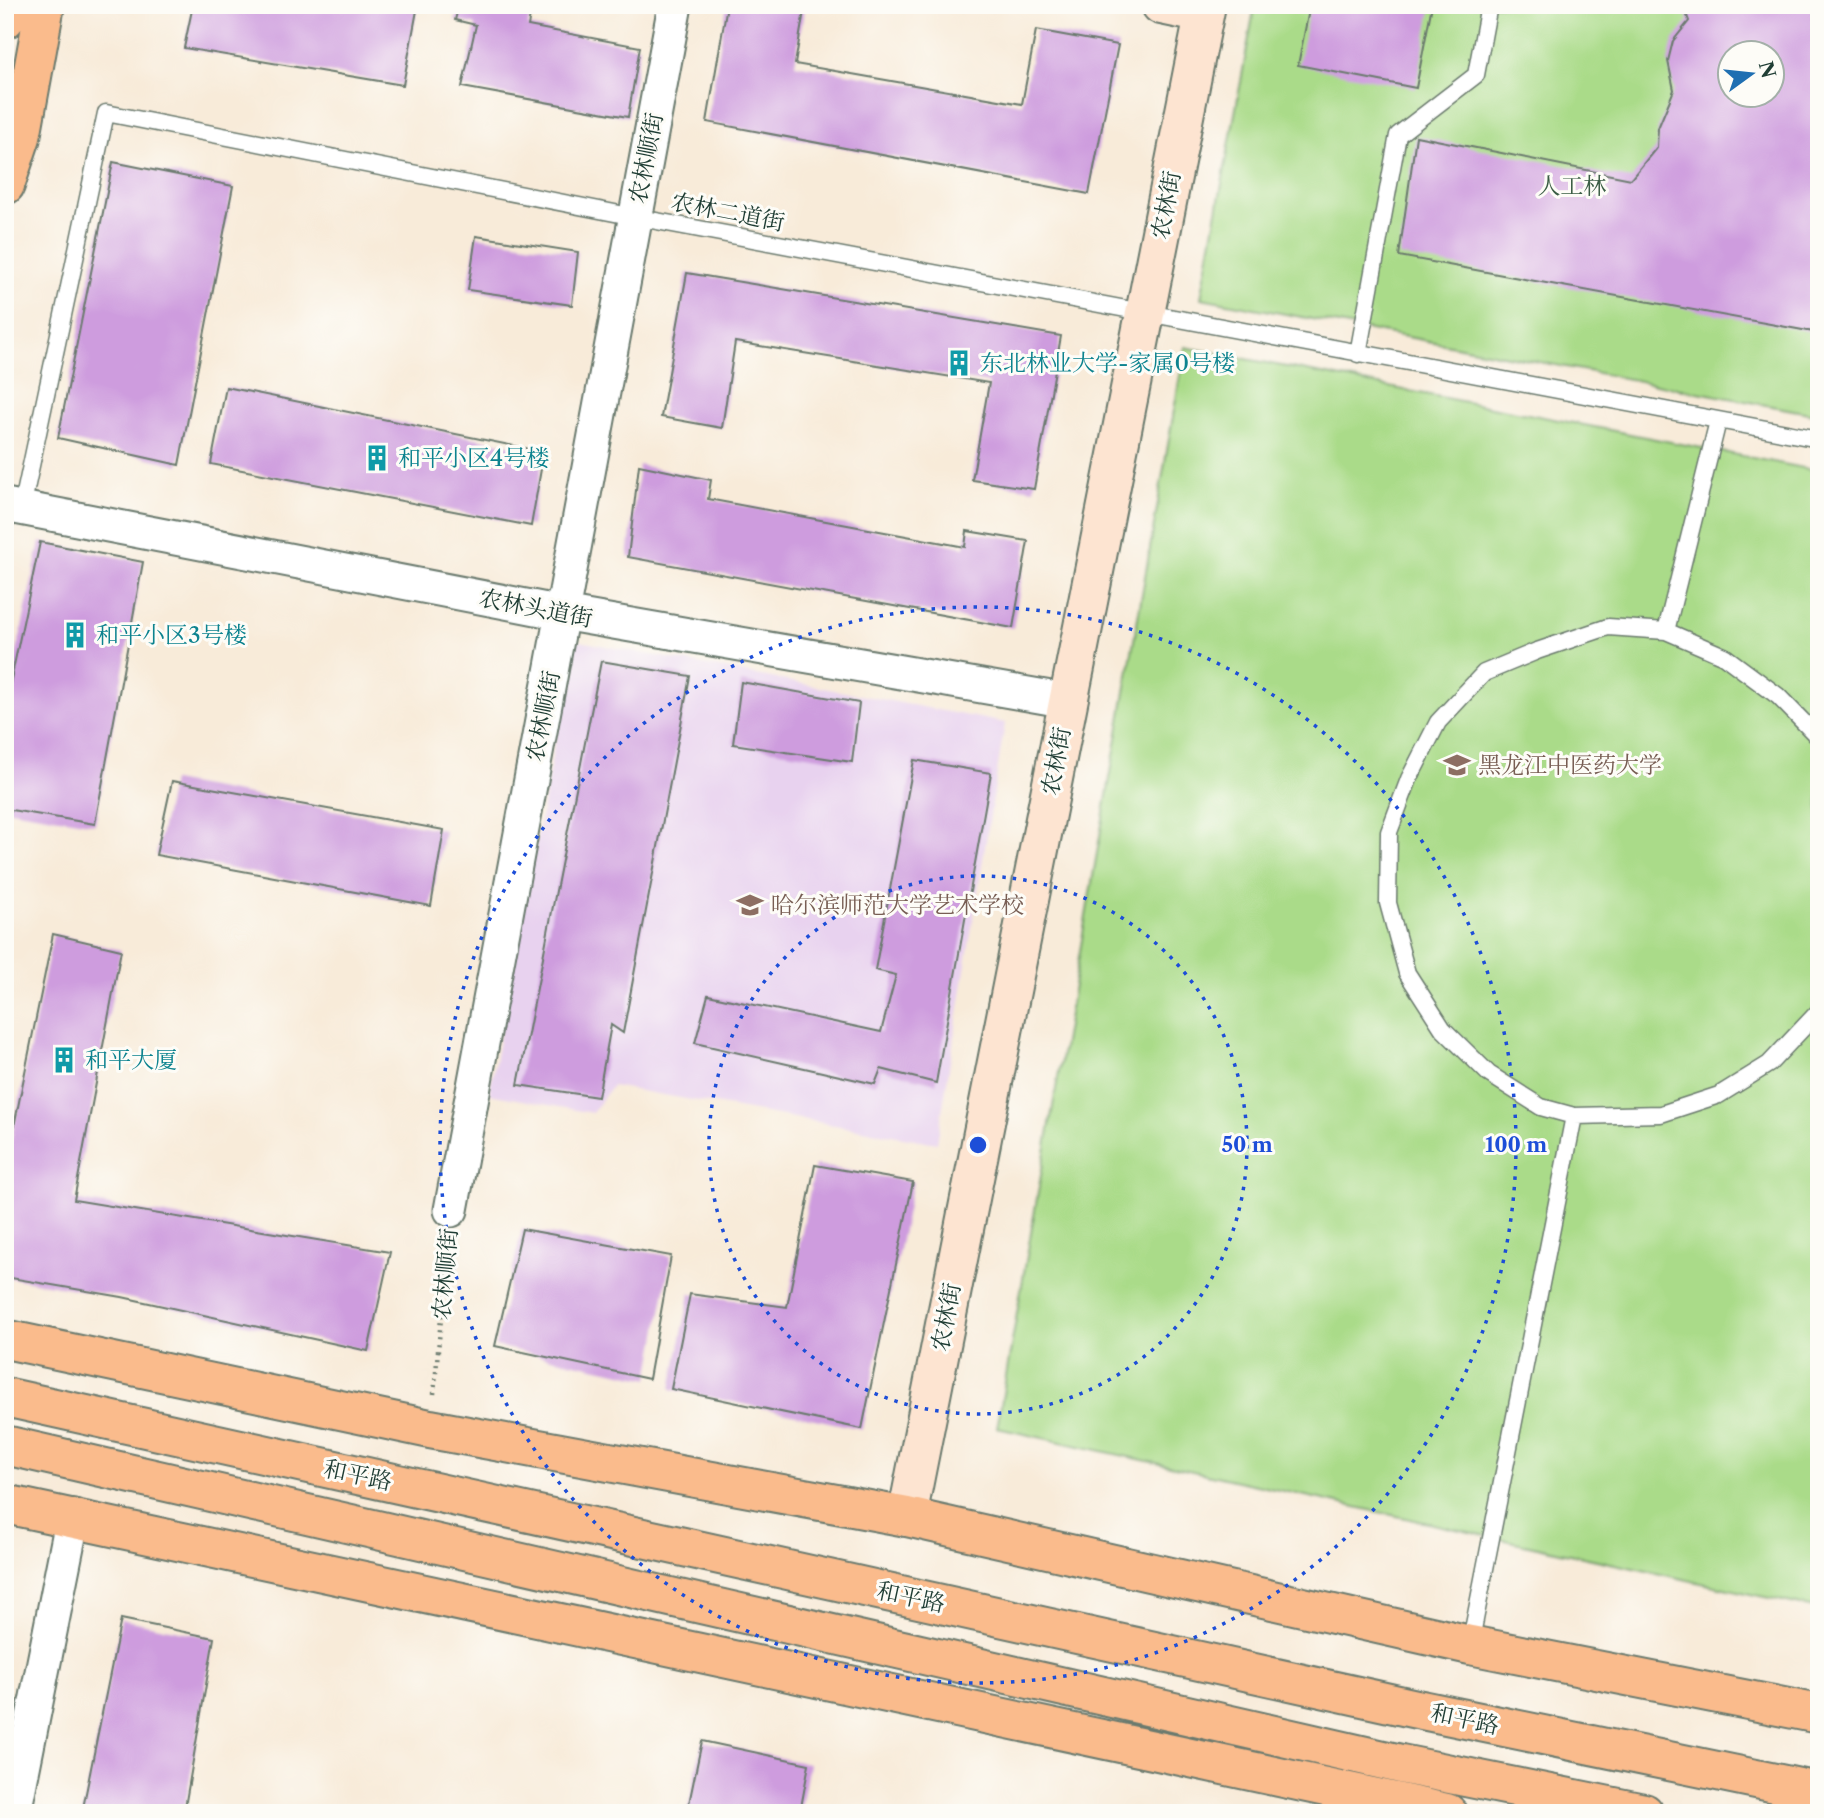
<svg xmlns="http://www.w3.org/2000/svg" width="1824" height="1818" font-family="'Libre Caslon Text','Noto Serif SC',serif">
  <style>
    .built { fill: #e8d2ef }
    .green { fill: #aadb89; stroke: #648c5e; stroke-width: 2; fill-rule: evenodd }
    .building { fill: #ce9cde; fill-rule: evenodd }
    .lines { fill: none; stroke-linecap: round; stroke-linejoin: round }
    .lane-casing { stroke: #6b7a6e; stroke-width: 19 }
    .street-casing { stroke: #6b7a6e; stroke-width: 37 }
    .secondary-casing { stroke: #6b7a6e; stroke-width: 42 }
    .primary-casing { stroke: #6b7a6e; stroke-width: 42 }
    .highway-casing { stroke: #6b7a6e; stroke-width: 42 }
    .path { stroke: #6b7a6e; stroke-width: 4.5; stroke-dasharray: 2 5; stroke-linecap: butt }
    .lane { stroke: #fff; stroke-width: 16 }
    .street { stroke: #fff; stroke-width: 33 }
    .secondary { stroke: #fde4d1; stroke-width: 38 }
    .primary { stroke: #fabb8c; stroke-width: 38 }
    .highway { stroke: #fabb8c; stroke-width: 38 }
    .ring { fill: none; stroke: #1d4ed8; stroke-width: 3.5; stroke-dasharray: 3.5 7 }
    .labels { text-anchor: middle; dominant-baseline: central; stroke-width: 6; stroke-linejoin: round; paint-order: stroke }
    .street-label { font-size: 23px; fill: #1f3d34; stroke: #fdfcf7 }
    .park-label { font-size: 23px; fill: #3b5d45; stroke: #fdfcf7 }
    .culture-label { font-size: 23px; fill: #0d838f; stroke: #fdfcf7; text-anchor: start }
    .education-label { font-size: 23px; fill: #785e54; stroke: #fdfcf7; text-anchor: start }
    .centre { fill: #1d4ed8; stroke: #fdfcf7; stroke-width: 3.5 }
    .ring-label { font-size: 21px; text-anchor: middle; font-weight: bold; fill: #1d4ed8; stroke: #fdfcf7; stroke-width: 6; stroke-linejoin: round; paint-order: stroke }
  </style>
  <rect width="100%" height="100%" fill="#fdfcf7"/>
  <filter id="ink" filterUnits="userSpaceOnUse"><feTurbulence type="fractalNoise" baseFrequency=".0143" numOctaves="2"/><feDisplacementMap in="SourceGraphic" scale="14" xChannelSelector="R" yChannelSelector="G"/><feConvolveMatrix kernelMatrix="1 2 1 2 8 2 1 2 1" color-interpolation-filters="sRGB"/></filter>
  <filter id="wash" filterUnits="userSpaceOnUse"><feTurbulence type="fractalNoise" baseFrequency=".00686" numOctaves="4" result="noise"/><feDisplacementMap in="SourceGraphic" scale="28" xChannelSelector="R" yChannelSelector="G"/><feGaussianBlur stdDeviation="1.57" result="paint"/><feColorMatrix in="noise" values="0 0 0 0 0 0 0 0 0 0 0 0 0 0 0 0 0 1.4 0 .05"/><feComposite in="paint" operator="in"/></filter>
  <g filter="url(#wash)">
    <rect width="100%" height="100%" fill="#f8ebd9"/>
    <path class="built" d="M574,640L1005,723L937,1143L612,1086L592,1113L489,1094Z"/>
    <path class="green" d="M1255,5H1819V415L1201,298ZM1730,52H1772V94H1730Z
      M1185,347L1819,471V1609L997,1428Z"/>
    <g id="blocks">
      <path class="building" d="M193,5H418L403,85L184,48Z
        M459,5H532L528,26L640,47L628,117L462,87L476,25L455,20Z
        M727,5H805L795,64L1022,104L1036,30L1118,45L1089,194L707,122Z
        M1310,5H1432L1416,88L1298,65Z
        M1683,5H1819V333L1399,256L1416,136L1631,179L1657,147L1658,128L1674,90L1668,61L1673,41L1689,21ZM1730,52H1772V94H1730Z
        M113,162L233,186L179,465L58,438Z
        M476,236L578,252L572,305L468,290Z
        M687,273L1061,336L1034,489L972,480L989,383L735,342L722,428L661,417Z
        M226,387L544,452L531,526L211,464Z
        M639,465L711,480L708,499L965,547L967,531L1028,541L1013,628L628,557Z
        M40,542L143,562L95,824L5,809V708Z
        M601,661L690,676L623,1033L611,1025L598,1097L518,1085Z
        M741,682L859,703L852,762L733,744Z
        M914,760L991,773L936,1083L881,1069L875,1084L695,1043L708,995L881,1032L896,975L875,970Z
        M172,781L444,830L431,906L156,855Z
        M53,934L121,950L74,1200L390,1252L368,1351L122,1297L5,1277V1171Z
        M815,1165L913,1182L862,1429L671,1389L690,1294L787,1307Z
        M522,1229L671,1256L649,1379L495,1346Z
        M121,1619L214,1638L184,1813H82Z
        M702,1741L809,1764L800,1813H687Z"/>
    </g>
  </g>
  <g filter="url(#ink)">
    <use href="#blocks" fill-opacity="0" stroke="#6b7a6e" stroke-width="2"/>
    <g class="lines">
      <g class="lane-casing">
        <path id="lane" d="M1358,354L1398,135L1476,75L1489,5
          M22,508L106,113L635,217L1819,439
          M1666,631L1718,421
          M1819,738L1778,696L1724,656L1666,631L1608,627L1537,651L1484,673L1438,722L1409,779L1389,832L1388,903L1407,973L1443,1029L1489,1074L1541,1107L1574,1116L1661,1114L1719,1095L1769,1064L1819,1011
          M1470,1645L1574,1116"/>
      </g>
      <g class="street-casing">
        <path id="street" d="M5,505L562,613L1068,701
          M451,1210L675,5
          M14,1813L73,1516"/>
      </g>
      <g class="secondary-casing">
        <path id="secondary" d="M1161,5L1204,14
          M907,1517L1206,5"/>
      </g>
      <g class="primary-casing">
        <path id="primary" d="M5,1339L430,1429L907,1517L1470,1645L1819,1714
          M5,1397L1412,1708L1819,1792
          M5,1445L1401,1764L1644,1813
          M5,1504L1447,1813"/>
      </g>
      <g class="highway-casing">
        <path id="highway" d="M5,19L10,5
          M5,185L21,137L45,5"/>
      </g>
      <path class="path" d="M434,1394L448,1243"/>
      <use href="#lane" class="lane"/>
      <use href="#street" class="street"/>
      <use href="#secondary" class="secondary"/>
      <use href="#primary" class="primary"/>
      <use href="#highway" class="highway"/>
    </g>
  </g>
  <g class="ring">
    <circle cx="978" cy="1145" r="269"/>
    <circle cx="978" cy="1145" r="538"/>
  </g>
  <defs>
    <g id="building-bare" transform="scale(2.1)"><path d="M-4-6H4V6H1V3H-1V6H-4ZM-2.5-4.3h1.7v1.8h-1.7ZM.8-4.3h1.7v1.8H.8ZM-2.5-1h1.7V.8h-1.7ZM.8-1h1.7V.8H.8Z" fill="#0f9aa8" stroke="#fdfcf7" stroke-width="2.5" paint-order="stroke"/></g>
    <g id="university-bare" transform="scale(2.1)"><path d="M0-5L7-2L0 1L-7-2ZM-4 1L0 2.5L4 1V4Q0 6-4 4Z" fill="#8d6e63" stroke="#fdfcf7" stroke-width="2.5" paint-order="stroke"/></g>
  </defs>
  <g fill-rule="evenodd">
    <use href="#building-bare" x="959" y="363"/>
    <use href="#building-bare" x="377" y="458"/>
    <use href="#building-bare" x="75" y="635"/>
    <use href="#university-bare" x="1457" y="765"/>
    <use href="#university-bare" x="750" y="905"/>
    <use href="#building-bare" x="64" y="1060"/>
  </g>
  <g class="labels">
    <g class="street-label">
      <text transform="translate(646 158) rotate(-79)">农林顺街</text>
      <text transform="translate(1166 205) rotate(-79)">农林街</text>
      <text transform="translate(728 212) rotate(11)">农林二道街</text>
      <text transform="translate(536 608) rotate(11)">农林头道街</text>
      <text transform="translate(543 716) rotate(-79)">农林顺街</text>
      <text transform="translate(1056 761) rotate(-79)">农林街</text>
      <text transform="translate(445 1274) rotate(-85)">农林顺街</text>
      <text transform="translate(946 1317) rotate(-79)">农林街</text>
      <text transform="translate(358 1475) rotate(12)">和平路</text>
      <text transform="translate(911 1597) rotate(12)">和平路</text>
      <text transform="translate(1465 1719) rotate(12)">和平路</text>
    </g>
    <g class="park-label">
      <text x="1572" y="186">人工林</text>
    </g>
    <g class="culture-label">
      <text x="980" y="363">东北林业大学-家属0号楼</text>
      <text x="398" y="458">和平小区4号楼</text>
      <text x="96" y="635">和平小区3号楼</text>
      <text x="85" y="1060">和平大厦</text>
    </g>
    <g class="education-label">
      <text x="1478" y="765">黑龙江中医药大学</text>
      <text x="771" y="905">哈尔滨师范大学艺术学校</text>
    </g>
  </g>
  <circle cx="978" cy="1145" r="10" class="centre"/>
  <g class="ring-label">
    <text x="1247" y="1152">50 m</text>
    <text x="1516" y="1152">100 m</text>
  </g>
  <rect width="1824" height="1818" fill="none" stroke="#fdfcf7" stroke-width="28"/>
  <g transform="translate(1751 74) rotate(75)"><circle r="33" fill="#fdfcf7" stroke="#a4b0a9" stroke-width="2"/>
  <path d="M0-5L12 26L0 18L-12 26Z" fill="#1f6fb2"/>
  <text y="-10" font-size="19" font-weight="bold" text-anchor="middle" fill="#1f3d34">N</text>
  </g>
</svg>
